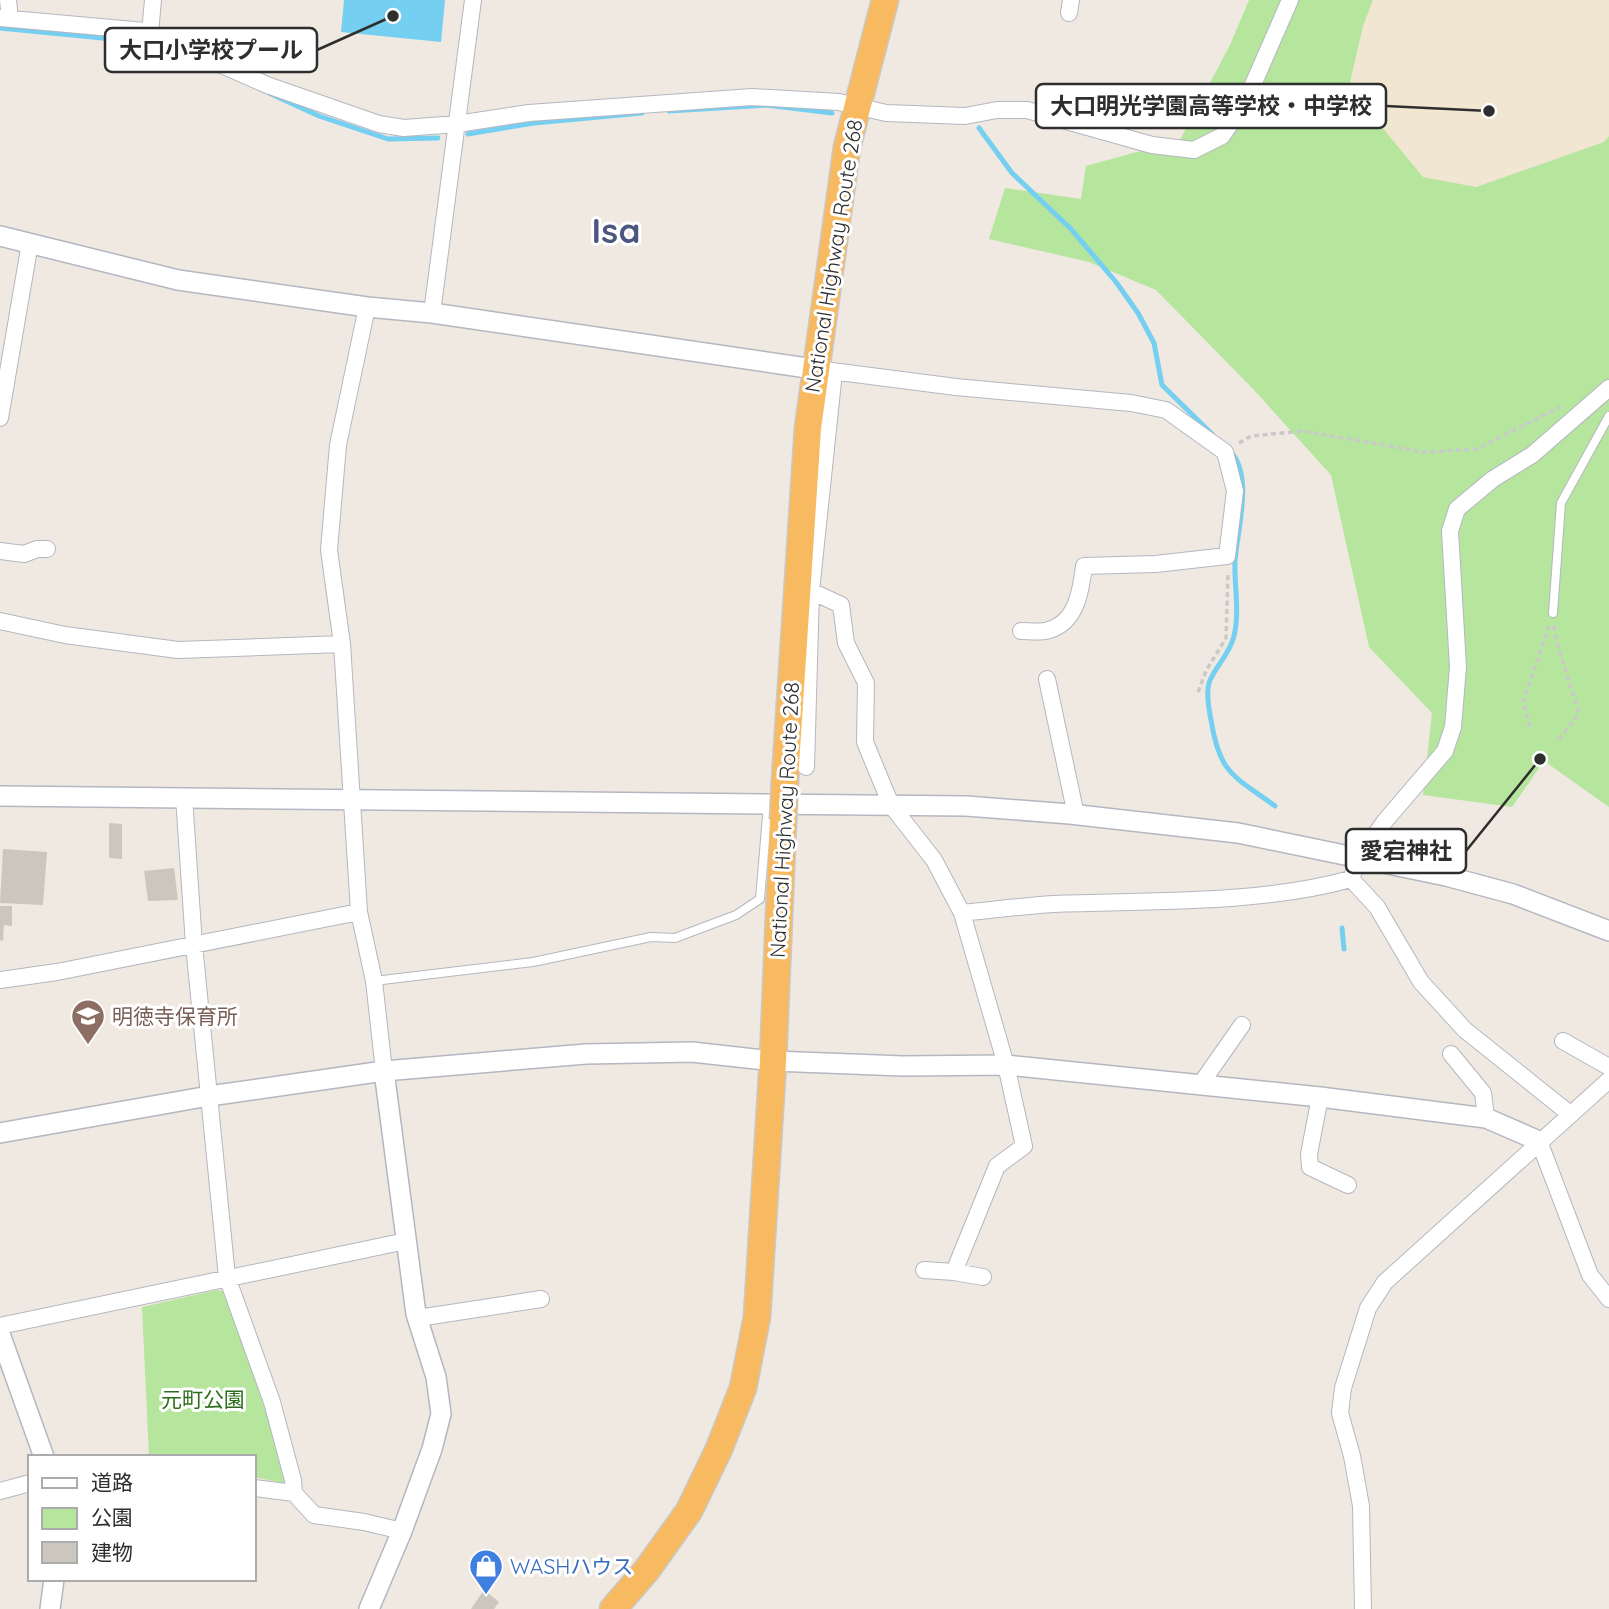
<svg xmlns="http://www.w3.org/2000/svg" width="1609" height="1609" font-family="Quicksand,'Noto Sans JP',sans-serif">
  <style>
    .education { fill: #f0e6d1 }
    .green { fill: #b6e59e }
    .water { fill: #75cff0 }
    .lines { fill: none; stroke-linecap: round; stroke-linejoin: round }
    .stream { stroke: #75cff0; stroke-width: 5 }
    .building { fill: #cbc7bf }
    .service-casing { stroke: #b4b7c1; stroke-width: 10 }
    .minor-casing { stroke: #b4b7c1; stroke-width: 18 }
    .tertiary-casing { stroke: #b4b7c1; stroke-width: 22 }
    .trunk-casing { stroke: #c9c9c9; stroke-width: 29 }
    .path { stroke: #c9c9c9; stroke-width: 3.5; stroke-dasharray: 5 3.5; stroke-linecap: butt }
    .service { stroke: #fff; stroke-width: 8 }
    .minor { stroke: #fff; stroke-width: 16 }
    .tertiary { stroke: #fff; stroke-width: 19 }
    .trunk { stroke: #f8ba60; stroke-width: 26 }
    .trunk-bridge-casing { stroke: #c9c9c9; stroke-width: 29; stroke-linecap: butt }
    .trunk-bridge { stroke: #f8ba60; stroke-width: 26 }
    .labels { text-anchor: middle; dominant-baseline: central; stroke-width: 6; stroke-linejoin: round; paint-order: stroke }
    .street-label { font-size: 21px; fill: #2e2e2e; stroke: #fff }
    .education-label { font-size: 21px; fill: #785e54; stroke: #fff; text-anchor: start }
    .park-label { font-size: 21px; fill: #2c6e1b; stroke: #fff }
    .shop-label { font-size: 21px; fill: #366cbe; stroke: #fff; text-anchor: start }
    .town-label { font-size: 35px; font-weight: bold; fill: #4d5680; stroke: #fff }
    .leader { fill: none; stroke: #2e2e2e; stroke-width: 2.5 }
    .callout-dot { fill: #2e2e2e; stroke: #fff; stroke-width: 2.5 }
    .callout { fill: #fff; stroke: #2e2e2e; stroke-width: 2.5 }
    .callout-label { font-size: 23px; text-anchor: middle; font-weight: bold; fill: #2e2e2e }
  </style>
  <rect width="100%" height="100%" fill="#efe9e1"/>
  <path class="education" d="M1373,0H1609V136L1604,142L1476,187L1423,177L1349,87L1363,26Z"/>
  <path class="green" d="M1249,0H1373L1363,26L1349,87L1423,177L1476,187L1604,142L1609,136V807L1544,761L1512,807L1423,795L1432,713L1369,647L1331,475L1254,390L1156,290L1089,262L989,239L1005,188L1081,199L1086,166L1180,140L1230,45Z
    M217,1290L224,1291L288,1475L283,1483L254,1477V1457H149L142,1307Z"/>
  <path class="water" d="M344,0H445L441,42L341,32Z"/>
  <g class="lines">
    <path class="stream" d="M0,28L143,42L180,54
      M269,93L319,116L388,139L438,138
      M669,111L766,105L832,113
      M979,128L1012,173L1071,229L1116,282L1138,313L1154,343L1162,385L1213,435
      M468,134L534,123L642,113
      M1230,451C1254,475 1237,531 1235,561C1234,586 1240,611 1234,636C1229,656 1215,666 1209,683C1206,693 1209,710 1211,720C1220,775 1233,775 1275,806
      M1342,928L1344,949"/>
  </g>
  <path class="building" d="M109,823L122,824V859L109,858Z
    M3,849L47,852L43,905L0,903Z
    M174,868L178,900L148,901L144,871Z
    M0,906H12V926L4,925L3,941L0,940Z
    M484,1590L499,1602L494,1609H471Z"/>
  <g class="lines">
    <g class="service-casing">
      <path id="service" d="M1553,613L1561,503L1609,416
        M374,981L533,962L651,937L675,938L736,915L760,899L768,804"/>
    </g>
    <g class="minor-casing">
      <path id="minor" d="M8,0L10,19
        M1069,13L1071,0
        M0,18L145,31L267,85L379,124L404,128L457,124L529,113L752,97L839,102L886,113L965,116L997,110H1027L1152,145L1194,150L1222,136L1245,103L1290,0
        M150,33L153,0
        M367,307L338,445L329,550L342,644L359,912L374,981L384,1071
        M432,313L473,0
        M824,370L956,387L1131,403L1166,410L1225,452L1235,491L1227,556L1155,564L1084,566C1081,590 1077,622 1049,630C1041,633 1030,631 1021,631
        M834,372L811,591L841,605L846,643L866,683L865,742L891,805L934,860L962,913L1006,1065L1024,1146L997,1166L954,1272L924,1270
        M0,418L30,243
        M0,551L24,554L37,549H47
        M0,621L65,635L178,650L342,644
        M1047,679L1076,815
        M806,767L811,591
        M184,797L194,945L227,1277L272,1402L293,1480L294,1493
        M962,913C992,910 1023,906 1053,904C1150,900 1256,905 1351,879
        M0,980L57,972L359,912
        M1563,1041L1609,1067
        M1451,1054L1483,1093L1486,1118
        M1200,1085L1242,1025
        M1320,1097L1309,1154L1310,1167L1348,1185
        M1570,1114L1465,1030L1421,982L1377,907L1351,879L1359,858L1385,821L1445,751L1453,727L1458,667L1450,531L1457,509L1493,479L1532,455L1609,388
        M1539,1141L1590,1275L1609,1299
        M954,1272L983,1277
        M418,1318L541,1299
        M0,1326L406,1241
        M254,1488L294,1493L314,1515L364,1522L402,1531
        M0,1491L30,1483
        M1363,1609L1361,1506L1352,1456L1340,1413L1343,1388L1368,1308L1385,1282L1609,1080"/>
    </g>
    <g class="tertiary-casing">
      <path id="tertiary" d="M0,236L178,280L367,307L432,313L814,369
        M0,796L966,806L1070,814L1238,833L1446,876L1513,894L1609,931
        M0,1133L209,1096L384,1071L586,1054L692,1052L773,1061L903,1066L1006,1065L1320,1097L1486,1118L1539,1141
        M0,1334L44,1457
        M50,1609L54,1579
        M369,1609L402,1531L432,1449L441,1414L436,1377L416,1314L384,1071"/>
    </g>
    <g class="trunk-casing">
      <path id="trunk" d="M785,780L808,428L847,147L885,0
        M613,1609L646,1571L689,1511L719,1449L743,1388L757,1317L773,1061L783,820"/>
    </g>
    <path class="path" d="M1239,443L1251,436L1303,431L1424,452L1477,449L1560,407
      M1554,626L1556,639L1579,714L1559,739
      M1198,692L1206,671L1226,638L1228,572
      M1530,727L1523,702L1550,623"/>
    <use href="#service" class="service"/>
    <use href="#minor" class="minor"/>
    <use href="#tertiary" class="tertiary"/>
    <use href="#trunk" class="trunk"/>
    <g class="trunk-bridge-casing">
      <path id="trunk-bridge" d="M783,820L785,780"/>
    </g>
    <use href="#trunk-bridge" class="trunk-bridge"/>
  </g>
  <defs>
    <g id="school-pin" transform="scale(1.75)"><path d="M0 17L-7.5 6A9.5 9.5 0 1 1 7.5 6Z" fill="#8d6e63" stroke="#fff"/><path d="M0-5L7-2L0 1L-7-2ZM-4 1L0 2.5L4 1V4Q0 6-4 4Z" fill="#fff"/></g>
    <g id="shop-pin" transform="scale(1.75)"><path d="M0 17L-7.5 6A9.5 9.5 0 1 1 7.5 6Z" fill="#3f7fe0" stroke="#fff"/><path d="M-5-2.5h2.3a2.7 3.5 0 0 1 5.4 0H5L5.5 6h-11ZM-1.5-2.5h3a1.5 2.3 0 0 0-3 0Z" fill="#fff"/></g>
  </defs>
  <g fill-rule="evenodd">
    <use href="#school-pin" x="88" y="1016"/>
    <use href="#shop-pin" x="486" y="1566"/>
  </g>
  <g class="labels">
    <g class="street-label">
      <text transform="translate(833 256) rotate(-81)">National Highway Route 268</text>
      <text transform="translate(784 820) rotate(-87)">National Highway Route 268</text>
    </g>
    <g class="education-label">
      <text x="112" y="1016">明徳寺保育所</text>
    </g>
    <g class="park-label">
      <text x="203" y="1399">元町公園</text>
    </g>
    <g class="shop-label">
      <text x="510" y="1566">WASHハウス</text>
    </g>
    <g class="town-label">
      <text x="616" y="230">Isa</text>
    </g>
  </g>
  <path class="leader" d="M393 16L317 50M1489 111L1386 106M1540 759L1466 851"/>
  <g class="callout-dot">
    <circle cx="393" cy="16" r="7"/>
    <circle cx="1489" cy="111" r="7"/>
    <circle cx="1540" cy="759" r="7"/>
  </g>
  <g class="callout">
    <rect x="105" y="28" width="212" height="44" rx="7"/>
    <rect x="1036" y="84" width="350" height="44" rx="7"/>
    <rect x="1346" y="829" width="120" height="44" rx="7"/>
  </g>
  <g class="callout-label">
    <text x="211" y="58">大口小学校プール</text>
    <text x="1211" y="114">大口明光学園高等学校・中学校</text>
    <text x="1406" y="859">愛宕神社</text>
  </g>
  <rect x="28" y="1455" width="228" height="126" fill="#ffffff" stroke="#ababab" stroke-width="2"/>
  <rect x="42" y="1478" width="35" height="10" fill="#ffffff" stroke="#ababab" stroke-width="2"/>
  <text x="91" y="1490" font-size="21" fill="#2e2e2e">道路</text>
  <rect x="42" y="1508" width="35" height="21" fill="#b6e59e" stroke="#ababab" stroke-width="2"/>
  <text x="91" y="1525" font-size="21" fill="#2e2e2e">公園</text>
  <rect x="42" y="1542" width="35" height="21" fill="#cbc7bf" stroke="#ababab" stroke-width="2"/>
  <text x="91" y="1560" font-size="21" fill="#2e2e2e">建物</text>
</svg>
